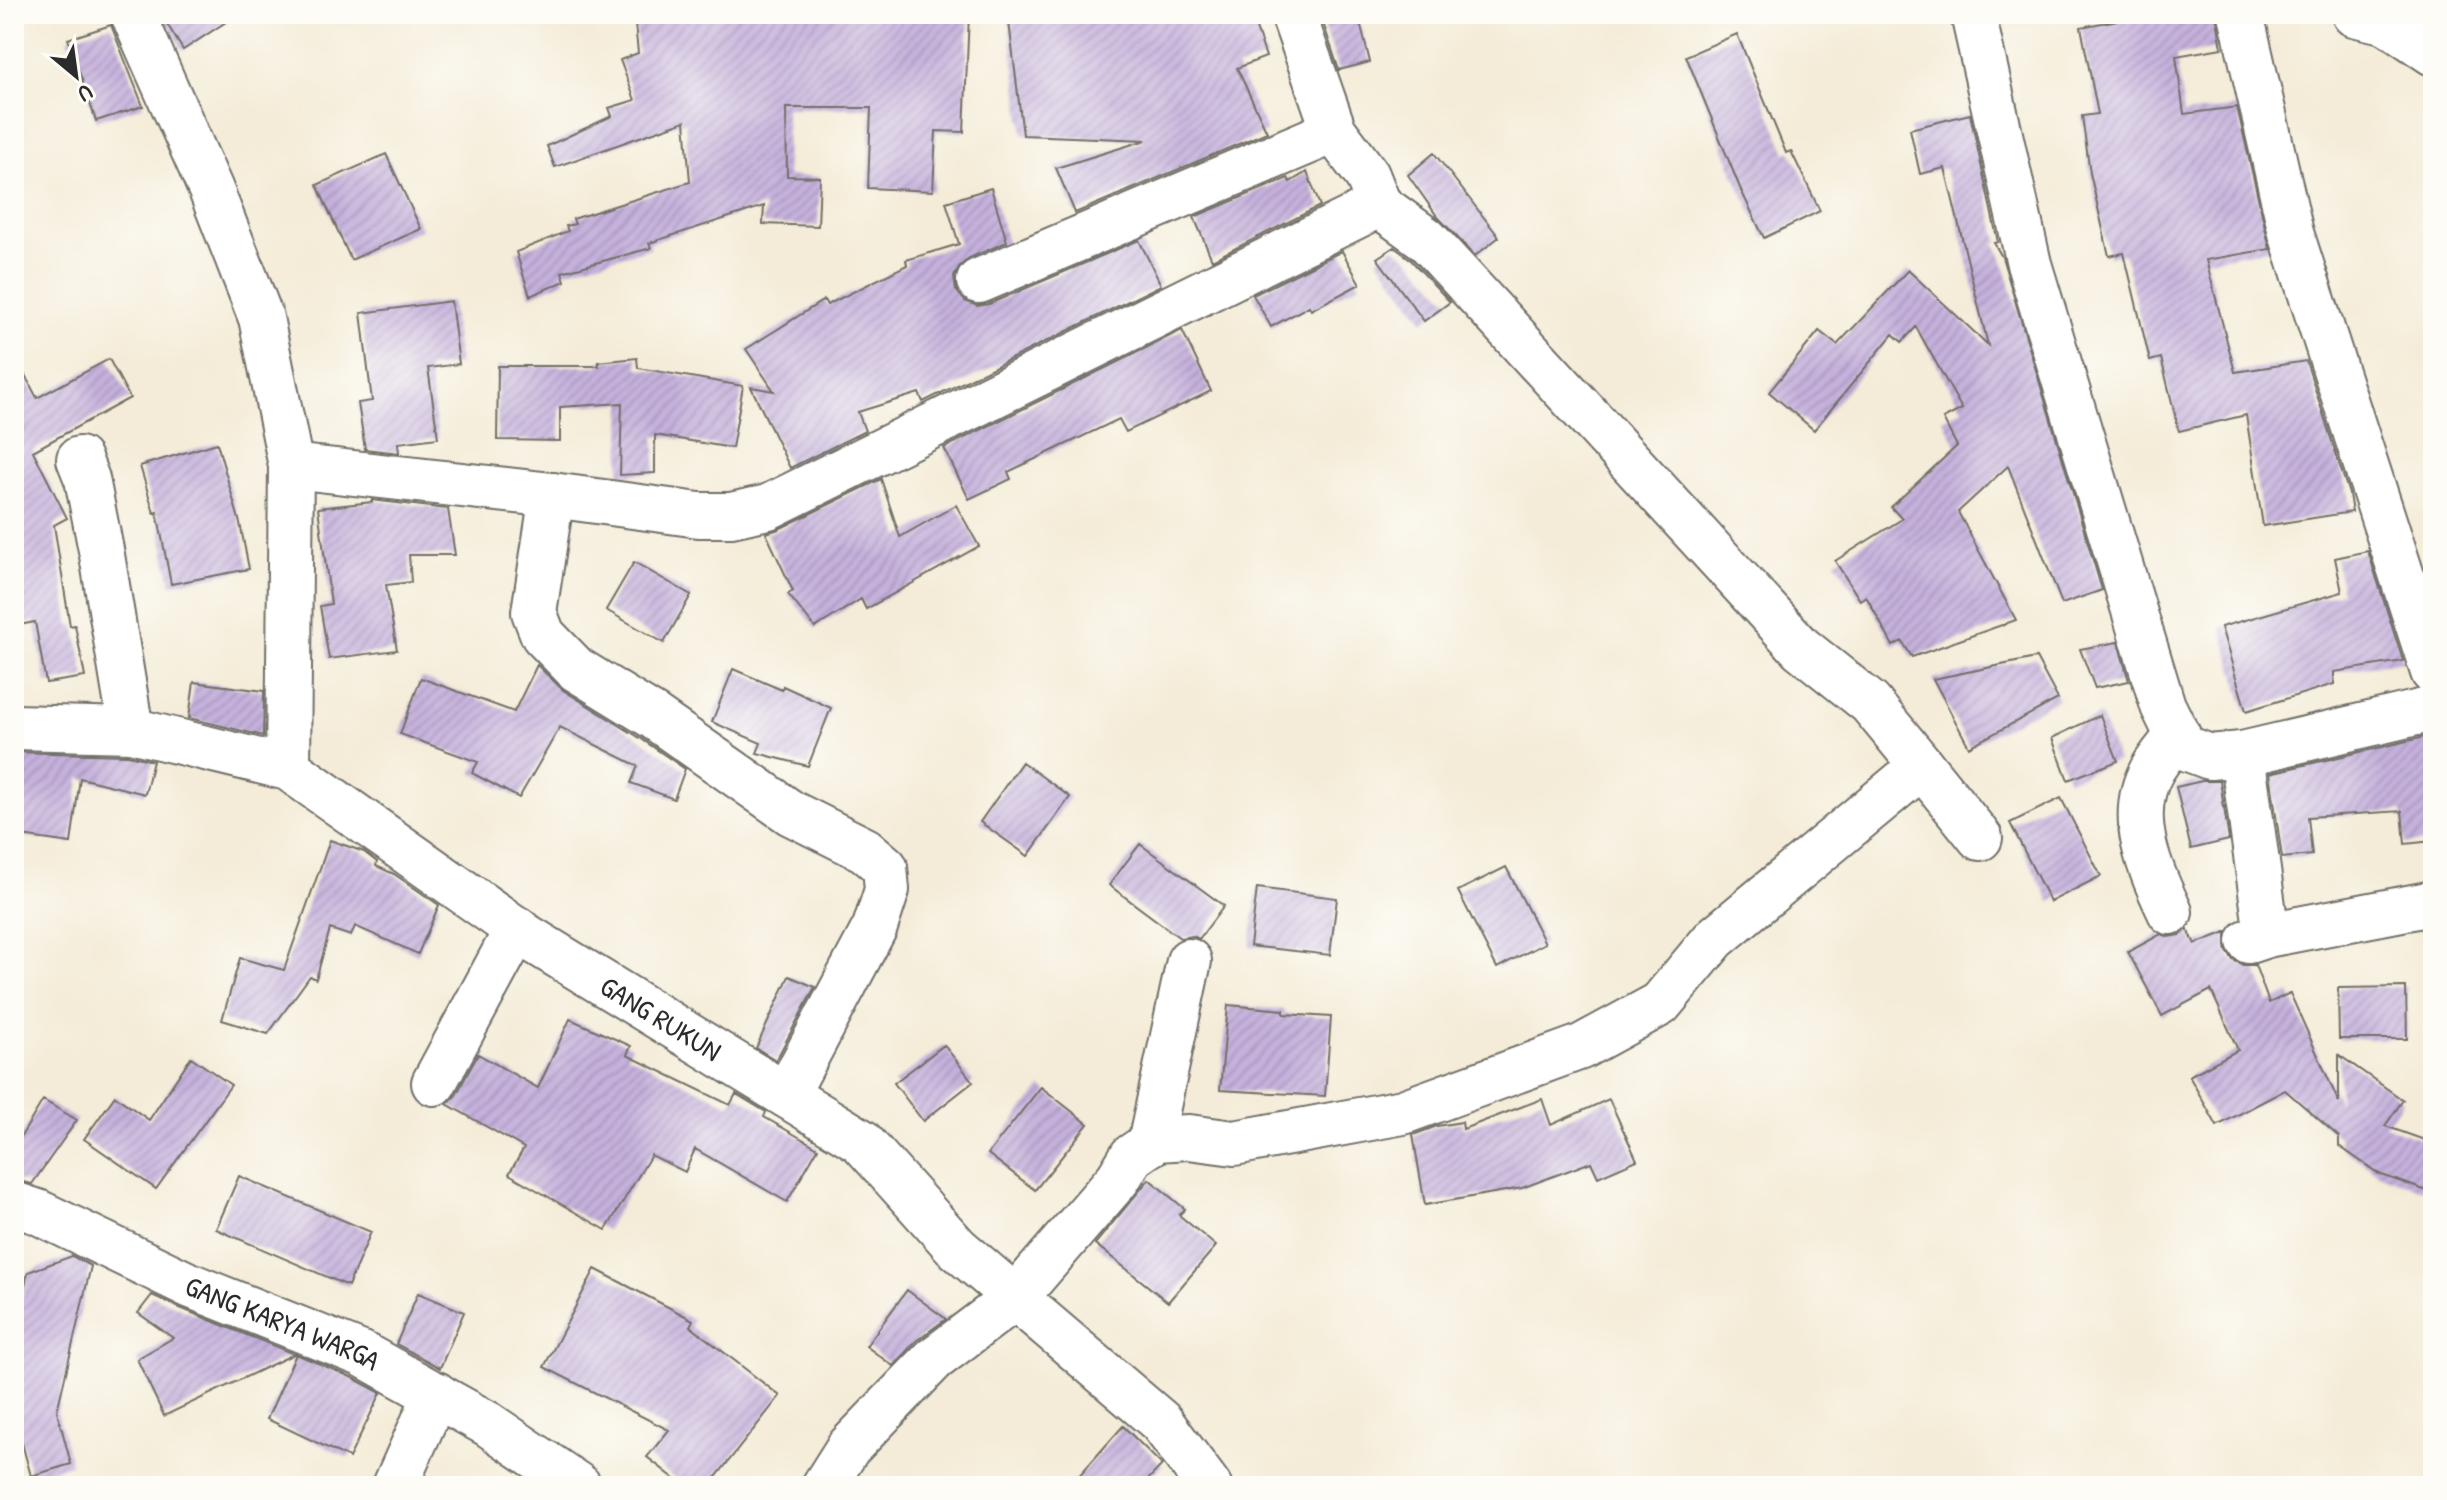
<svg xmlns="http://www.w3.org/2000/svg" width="2447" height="1500" font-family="'Patrick Hand',sans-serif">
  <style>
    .building { fill: url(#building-hatch) }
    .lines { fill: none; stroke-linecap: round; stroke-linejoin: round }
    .minor-casing { stroke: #716f68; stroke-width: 48 }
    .minor { stroke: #fff; stroke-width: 44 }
    .labels { text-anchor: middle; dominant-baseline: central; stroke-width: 7; stroke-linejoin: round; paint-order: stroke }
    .street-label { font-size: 28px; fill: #2b2b2b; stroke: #fdfcf7 }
  </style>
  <defs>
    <pattern id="building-hatch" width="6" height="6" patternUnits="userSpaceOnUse" patternTransform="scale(2)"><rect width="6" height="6" fill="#c5b1dc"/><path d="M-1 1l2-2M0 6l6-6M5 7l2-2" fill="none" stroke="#a998bd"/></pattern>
  </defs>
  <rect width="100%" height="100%" fill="#fdfcf7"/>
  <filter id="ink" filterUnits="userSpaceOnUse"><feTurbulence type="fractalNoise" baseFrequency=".0125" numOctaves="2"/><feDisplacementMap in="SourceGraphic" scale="16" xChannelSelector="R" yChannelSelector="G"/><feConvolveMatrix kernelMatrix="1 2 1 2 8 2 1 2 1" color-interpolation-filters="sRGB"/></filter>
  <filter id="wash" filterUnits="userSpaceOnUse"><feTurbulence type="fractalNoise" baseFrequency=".006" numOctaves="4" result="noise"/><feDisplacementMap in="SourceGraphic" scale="32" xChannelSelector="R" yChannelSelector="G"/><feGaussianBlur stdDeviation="1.8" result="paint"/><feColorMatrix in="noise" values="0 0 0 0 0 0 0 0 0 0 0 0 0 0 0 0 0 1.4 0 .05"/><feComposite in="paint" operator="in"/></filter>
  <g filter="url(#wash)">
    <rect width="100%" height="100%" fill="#f4ecd8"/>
    <g id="blocks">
      <path class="building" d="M161,14H238L183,50Z
        M634,14H969L964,132L936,131L933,191L868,188L871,108H786L787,176L820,177L818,226L763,224L764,206L649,243L651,248L562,272L565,281L530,296L516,252L568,231L566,226L575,224L573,219L690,182L685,121L555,167L547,146L612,116L609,108L635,100L620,60L638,53Z
        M1008,14H1251L1266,57L1237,68L1267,132L1075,213L1056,168L1146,140L1023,135Z
        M1320,14H1358L1370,62L1339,70Z
        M2149,14H2216L2222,48L2176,56L2184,114L2237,107L2270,249L2206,260L2235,372L2306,361L2349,494L2352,512L2263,526L2246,415L2179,431L2161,358L2150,361L2124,253L2109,256L2090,173L2082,116L2098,114L2081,27Z
        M111,25L143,106L96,121L68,39Z
        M1737,34L1786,153L1791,151L1820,211L1764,238L1740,188L1686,56Z
        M1970,114L1998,242L1994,243L2002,257L2102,590L2062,604L2008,466L1958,512L2016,620L1912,657L1902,641L1893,646L1866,596L1860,600L1835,561L1902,519L1891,507L1957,446L1943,419L1962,409L1916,327L1902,342L1893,334L1814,430L1769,392L1819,331L1837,345L1908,270L1988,345L1945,168L1920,174L1910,129Z
        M1434,153L1499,237L1475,256L1437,216L1408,175Z
        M386,154L421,229L351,260L317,185Z
        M1307,172L1320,206L1212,260L1194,217L1288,178L1290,182Z
        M991,188L1007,242L969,258L959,267L954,277L956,290L965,301L977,306L989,304L1139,240L1161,285L923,402L919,393L858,412L865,431L790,468L751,387L774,391L746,349L824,300L827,305L907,265L906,260L959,244L946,202Z
        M1394,247L1409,258L1450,302L1424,321L1377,258Z
        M1342,251L1360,284L1311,310L1309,306L1271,327L1253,295Z
        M451,301L459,364L428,368L438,438L398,443L399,453L365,449L358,403L372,401L361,313Z
        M1182,330L1211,391L1126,432L1119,419L1008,472L1011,479L969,499L944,448Z
        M14,354L37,398L109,359L130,398L33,451L67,518L54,525L70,626L75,625L85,677L46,683L35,622L14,626Z
        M637,358L638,368L743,386L732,448L655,435V473L620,475L622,403L560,407V441L497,440L498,366H599L598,362Z
        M217,443L240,523L249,569L171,584L157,512L154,513L140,466Z
        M881,479L900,537L956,505L979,546L866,609L861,599L815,628L788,594L793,591L766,533L779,529Z
        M372,500L448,509L455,555H409L411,582L386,585L397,650L329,659L320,606L331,604L318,508L372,502Z
        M2368,551L2403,661L2334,672V684L2246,711L2221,627L2342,592L2335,558Z
        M634,562L691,595L664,643L606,610Z
        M2118,642L2129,681L2095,688L2080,649Z
        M2036,658L2058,699L1969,747L1933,679Z
        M537,665L563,690L640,738L685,769L674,799L631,783L638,766L560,727L519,798L472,773L478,762L400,734L421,678L514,712Z
        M733,669L782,690L783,686L831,708L808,766L757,753L761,743L712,722Z
        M194,682L264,691L263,736L189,718Z
        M2100,715L2118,761L2068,780L2052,738Z
        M2433,735V841L2405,844L2402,811L2308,817L2312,855L2282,858L2270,773Z
        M14,752L128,755L153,761L145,794L80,778L71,843L14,835Z
        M1022,762L1070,797L1028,856L980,822Z
        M2202,781H2220L2229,840L2191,849L2176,787Z
        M2061,798L2101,876L2050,902L2010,823Z
        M330,840L364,852L377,862L376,866L394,874L439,905L418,954L355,926L351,936L330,929L316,979L310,976L268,1034L222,1020L240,958L284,970Z
        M1140,844L1224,906L1199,939L1193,936L1180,938L1109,885Z
        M1506,867L1545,943L1497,968L1458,891Z
        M1257,888L1337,898L1330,955L1250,946Z
        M2187,929L2195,944L2226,932V950L2233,960L2243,965H2255L2269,1003L2290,993L2339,1103V1055L2403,1100L2385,1126L2433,1143V1193L2379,1174L2339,1146V1137L2285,1090L2217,1126L2189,1076L2238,1050L2211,990L2162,1016L2128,952L2161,934L2168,937L2180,935Z
        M789,976L815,987L776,1060L756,1048Z
        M2406,987L2407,1039H2339L2338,988Z
        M1228,1005L1284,1010V1014L1331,1017L1325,1096L1220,1090Z
        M570,1019L631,1046L627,1055L730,1105L736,1094L766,1112L764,1117L818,1148L787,1202L695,1149L685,1172L651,1155L606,1230L509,1174L524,1148L447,1104L456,1095L478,1054L538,1088Z
        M944,1045L973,1082L923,1121L894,1083Z
        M191,1057L231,1085L156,1189L84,1139L115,1096L149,1120Z
        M1041,1087L1088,1124L1035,1190L988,1154Z
        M1542,1099L1551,1125L1609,1099L1637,1160L1598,1177L1591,1162L1522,1188L1425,1205L1413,1135L1437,1126L1462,1122L1463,1129Z
        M43,1100L77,1120L32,1184L14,1180V1148Z
        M239,1176L371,1232L348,1286L216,1229Z
        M1149,1179L1185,1209L1179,1215L1216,1246L1168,1302L1095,1244Z
        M72,1256L91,1266L57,1411L71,1464L31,1476L14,1414V1334L28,1272Z
        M595,1269L693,1320L690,1326L780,1396L709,1486H684L647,1457L669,1430L544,1367Z
        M907,1290L946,1319L916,1341L893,1366L866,1346Z
        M418,1293L464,1312L440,1368L396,1344Z
        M152,1295L180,1308L294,1354L164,1416L137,1359L173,1338L138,1313Z
        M296,1354L351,1377L381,1393L349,1458L267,1419Z
        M1123,1426L1162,1465L1142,1486H1070Z"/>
    </g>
  </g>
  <g filter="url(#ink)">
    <use href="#blocks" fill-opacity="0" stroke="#716f68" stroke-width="2"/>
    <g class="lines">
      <g class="minor-casing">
        <g id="minor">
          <path d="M133,14L211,190L261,318L291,466L288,768"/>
          <path d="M1293,14L1334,131L1367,175L1379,205"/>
          <path d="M1973,14L2029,264L2163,706L2183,747L2210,757L2242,754L2267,935"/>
          <path d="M2241,14L2291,233L2433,672"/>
          <path d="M2354,14L2387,22L2433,53"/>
          <path d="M979,281L1334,131"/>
          <path d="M79,459L87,479L102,555L131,730"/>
          <path d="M291,466L552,495L699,515H731L768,507L1379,205"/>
          <path d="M552,495L534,612L543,635L576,669L654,717L791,813L865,850L885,867L887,890L875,927L786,1095"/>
          <path id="s1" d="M14,727L131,730L288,768L526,936L861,1141L957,1248L1161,1422L1209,1486"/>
          <path d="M2242,754L2433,709"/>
          <path d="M1922,766L1980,838"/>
          <path d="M2170,912C2150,869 2126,817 2152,770C2159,758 2169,747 2178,735"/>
          <path d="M2249,941L2267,935L2433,903"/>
          <path d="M434,1083L517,929"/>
          <path d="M1150,1144L1189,961"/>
          <path id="s2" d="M14,1204L38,1212L189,1285L362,1354L488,1424L579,1486"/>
          <path d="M395,1486L436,1394"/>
          <path d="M824,1486L848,1448L934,1359L1016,1297L1118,1179L1132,1156L1157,1139L1189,1137L1234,1143L1403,1112L1581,1047L1660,1004L1715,938L1922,766L1870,703L1801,648L1426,239L1379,205"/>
        </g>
      </g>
      <use href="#minor" class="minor"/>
    </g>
  </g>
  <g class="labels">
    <g class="street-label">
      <text stroke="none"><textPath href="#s1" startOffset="728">GANG RUKUN</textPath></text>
      <text stroke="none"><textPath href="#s2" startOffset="294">GANG KARYA WARGA</textPath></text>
    </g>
  </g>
  <rect width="2447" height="1500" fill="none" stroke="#fdfcf7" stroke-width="48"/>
  <g transform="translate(76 76) rotate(151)" stroke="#fdfcf7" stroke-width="6" paint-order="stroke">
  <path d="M0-6L14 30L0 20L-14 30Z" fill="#2b2b2b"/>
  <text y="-12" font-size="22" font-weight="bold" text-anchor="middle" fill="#2b2b2b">U</text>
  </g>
</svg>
